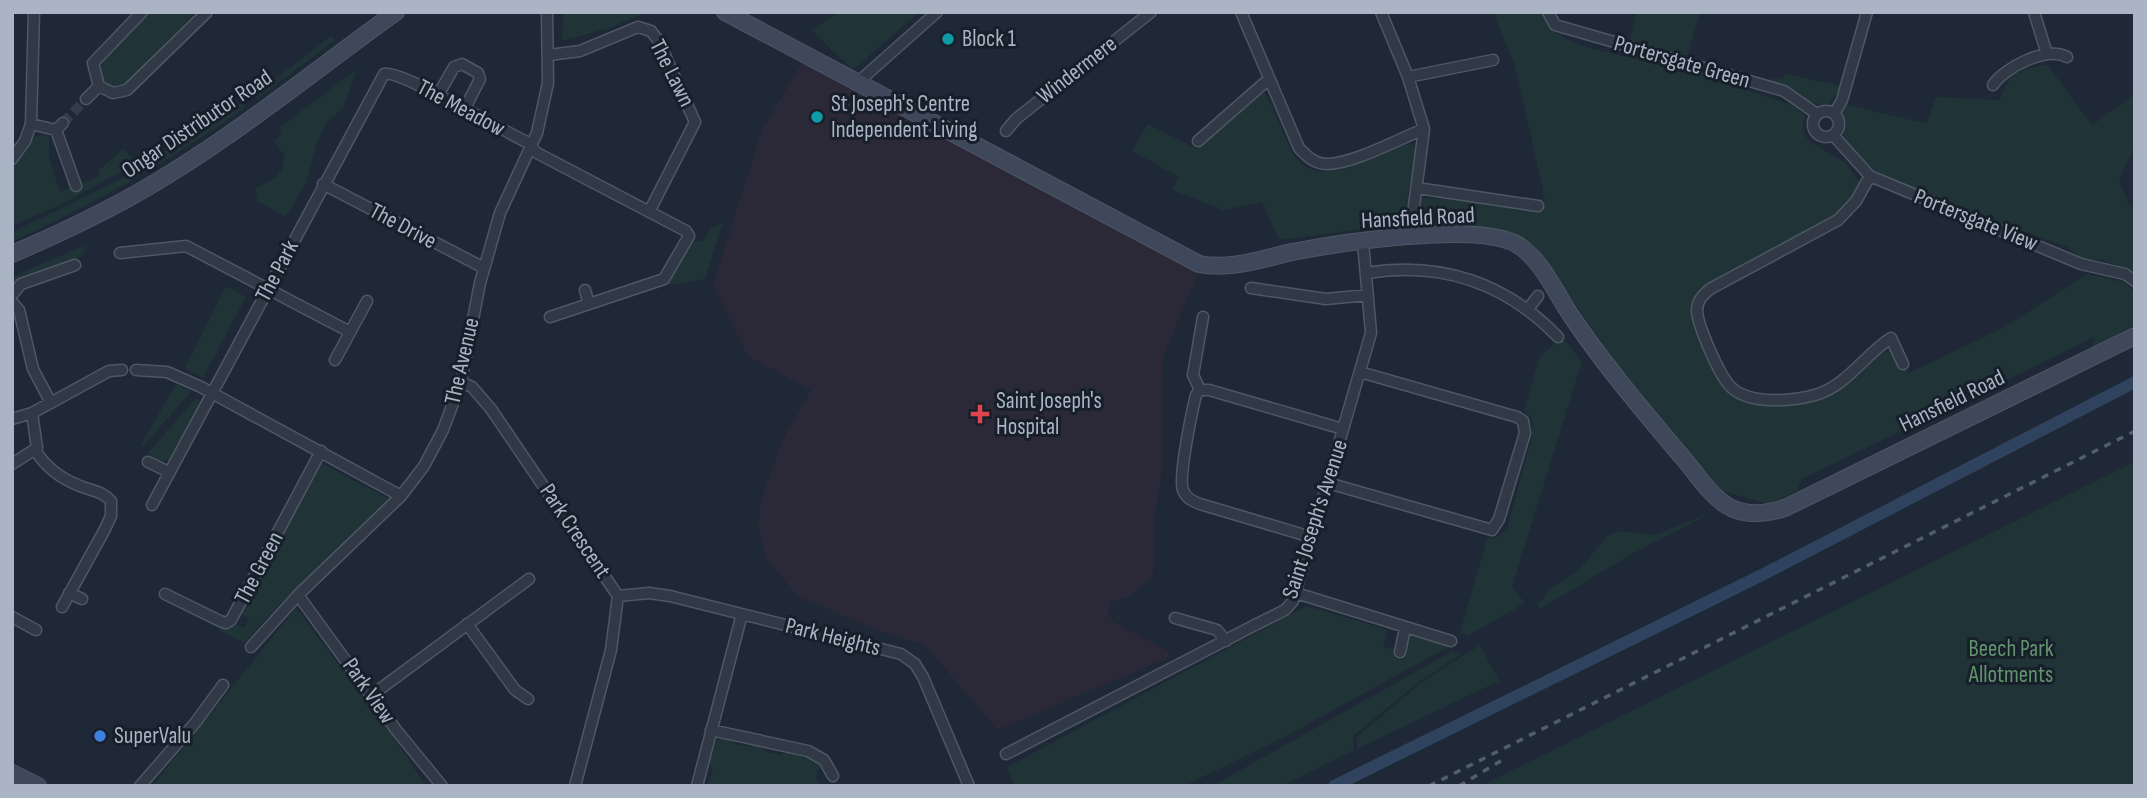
<svg xmlns="http://www.w3.org/2000/svg" width="2147" height="798" font-family="'Sofia Sans Condensed',sans-serif">
  <style>
    .medical { fill: #2b2937 }
    .green { fill: #203437 }
    .lines { fill: none; stroke-linecap: round; stroke-linejoin: round }
    .canal { stroke: #30435e; stroke-width: 12 }
    .street-tunnel { stroke: #333d4b; stroke-width: 10; stroke-dasharray: 10 5; stroke-linecap: butt }
    .street-casing { stroke: #4e5765; stroke-width: 13 }
    .secondary-casing { stroke: #4e5765; stroke-width: 18 }
    .street { stroke: #313946; stroke-width: 10 }
    .secondary { stroke: #3f485a; stroke-width: 16 }
    .rail { stroke: #525d6e; stroke-width: 3.5; stroke-dasharray: 7 7; stroke-linecap: butt }
    .culture-dot { fill: #0f9aa8; stroke: #171f2a; stroke-width: 2.5 }
    .health-dot { fill: #e0444e; stroke: #171f2a; stroke-width: 2.5 }
    .shop-dot { fill: #3f7fe0; stroke: #171f2a; stroke-width: 2.5 }
    .labels { text-anchor: middle; dominant-baseline: central; stroke-width: 6; stroke-linejoin: round; paint-order: stroke }
    .poi-label { font-size: 23px; fill: #aab4c4; stroke: #171f2a; text-anchor: start }
    .street-label { font-size: 23px; fill: #aab4c4; stroke: #171f2a }
    .park-label { font-size: 23px; fill: #62956e; stroke: #171f2a }
  </style>
  <rect width="100%" height="100%" fill="#1e2836"/>
  <path class="medical" d="M803,61L1199,270L1163,358L1161,478L1154,517L1153,577L1127,597L1111,603L1108,615L1115,623L1168,651L1170,657L997,730L925,645L885,633L799,597L766,559L758,523L762,497L783,440L811,390L748,356L713,285L762,130Z"/>
  <path class="green" d="M149,12H196L123,86L116,88L105,81L100,70L105,58Z
    M563,12H647L612,27L562,41Z
    M838,12H919L853,70L812,31Z
    M1493,12H1544C1550,44 1598,49 1626,57L1636,12H1700L1684,68L1794,106L1805,115L1802,130L1809,141L1846,163L1860,183C1856,190 1852,200 1846,206C1820,229 1700,279 1694,300C1687,323 1706,345 1718,362C1725,373 1732,388 1742,397C1768,421 1832,394 1856,377C1871,367 1873,356 1893,348L1909,373L2005,327L2087,274L2123,282L2135,292V325L2091,350L2095,337L1802,479L1797,491L1769,504L1722,491L1707,479L1618,365L1533,244L1505,230L1395,225L1279,240L1262,202L1223,210L1172,190L1179,177L1132,151L1148,124L1197,149L1249,99L1265,93C1276,112 1282,132 1292,152C1313,194 1375,156 1404,145L1414,144L1418,151L1407,197L1497,202L1545,199L1515,66Z
    M331,36L335,40L257,99L254,95Z
    M2047,64L2092,125L2135,94V145L2119,181L2130,206L2135,207V271L2100,260H2083L2068,247C2026,232 1874,183 1851,151C1841,136 1843,121 1845,104L1927,124L1936,97L2000,100C2010,70 2018,72 2047,64Z
    M357,69L343,108L327,122L317,143L306,183L286,217L257,201L256,189L276,177L284,167L282,160L286,158L274,141L282,134L279,128Z
    M1785,74L1841,86L1830,103C1817,110 1787,89 1772,84L1773,78L1782,80Z
    M242,102L246,107C172,160 95,204 12,242V232L121,179Z
    M43,134L49,137V156L60,192L100,176L98,171L123,149L137,163L64,203L12,226V168L27,150L30,139Z
    M723,222L705,279L657,287L689,242L702,241L711,229Z
    M83,246L85,251L80,257L19,280L12,286V277Z
    M226,286L246,297L203,378L185,368Z
    M1562,337L1582,361L1512,587L1525,603L1468,636L1460,632L1487,539L1497,537L1507,529L1532,437V418L1524,411L1540,356Z
    M176,384L191,392L142,447V443Z
    M196,398L200,402L170,459C162,463 153,461 148,453Z
    M2135,462V786H1483L1486,783Z
    M321,463L391,500L277,607L244,643L217,629L236,625L245,628L249,619L242,614V608Z
    M1714,511L1630,555L1540,609L1538,605L1549,590L1579,570L1607,536L1618,531L1655,535Z
    M1307,606L1382,628L1387,631L1383,646L1403,653L1410,636L1417,635L1452,645L1288,735L1184,786H1014L1007,767Z
    M296,608L392,735L426,786H152Z
    M1480,645L1499,681L1357,749V737L1421,683Z
    M1453,651L1460,655L1421,680L1353,736L1354,750L1282,786H1212Z
    M722,736L729,738L732,743L750,747L754,744L761,746L764,751L781,755L785,752L819,761L820,764L816,778L822,786H708L713,768L709,764L717,739Z"/>
  <g class="lines">
    <path class="canal" d="M1334,786L1762,575L2135,382"/>
    <path class="street-tunnel" d="M63,123L86,99"/>
    <g class="street-casing">
      <path id="street" d="M1241,12L1299,148C1307,156 1314,164 1327,164C1353,164 1399,139 1424,129
        M1381,12L1408,77L1424,129L1410,237
        M1548,12L1555,25L1784,91L1817,114
        M2034,12L2047,54
        M549,55L580,51L638,27L651,31L658,40L695,122L649,212
        M1408,77L1493,60
        M856,84L937,12
        M1993,85C2005,67 2047,46 2067,57
        M99,86L113,93L127,90L207,12
        M99,86L93,63L142,12
        M438,95L454,67L462,64L478,73L480,79L464,110
        M86,99L99,86
        M1813 124a13 13 0 1 1 26 0a13 13 0 1 1-26 0Z
        M1835,113L1842,100L1867,12
        M31,124L56,130L63,123
        M56,130L76,186
        M1006,131L1016,119L1151,12
        M1833,135L1870,176L2081,264L2125,274L2135,281
        M1198,141L1269,79
        M12,159L25,141L31,124L34,12
        M1870,176L1856,201L1838,220L1710,289C1703,295 1697,300 1697,311C1698,326 1720,378 1732,388C1751,405 1793,401 1815,395C1847,386 1864,355 1891,338L1903,364
        M323,184L484,268
        M1417,188L1538,206
        M120,253L186,246L350,332
        M1367,273C1441,261 1506,283 1558,337
        M1251,288L1326,299L1368,295
        M585,290L589,304
        M12,295L21,284L75,265
        M12,302L19,310L33,369L51,403
        M1528,309L1538,296
        M335,360L367,301
        M136,370L167,372L201,387L401,496
        M461,382L472,387L491,409L618,596L611,650L575,786
        M1200,390L1196,395C1192,411 1178,478 1183,490C1186,498 1192,501 1200,504L1311,537
        M1200,390H1209L1343,429
        M1200,390L1193,375L1203,317
        M12,419L32,413L109,371L122,370
        M36,451C46,468 62,479 80,486C92,491 102,491 111,501V516L105,529L62,607
        M148,462L169,472
        M12,464L37,448L32,413
        M1328,483L1492,530L1499,519L1525,433L1523,421L1517,417L1360,372
        M152,505L384,74C400,69 504,132 527,142L537,153L686,231L689,236L664,279L550,317
        M69,593L82,599
        M1296,593L1451,641
        M165,594L220,621L226,623L231,620L321,451
        M298,595L397,731L442,786
        M618,596L649,593L670,596L901,654L915,664L923,677L969,786
        M12,617L36,630
        M1175,618L1217,630L1226,641
        M467,624L515,690L528,699
        M251,647L298,595L401,496L424,466L443,430L461,382L480,283L500,213L537,133L548,83L547,12
        M1400,652L1405,628
        M372,695L529,579
        M711,730L808,751L824,760L833,776
        M1006,754L1253,626L1285,610L1293,601L1371,333L1363,242
        M140,786L195,723L223,685
        M697,786L742,614"/>
    </g>
    <g class="secondary-casing">
      <path id="secondary" d="M725,12L1199,264C1231,270 1261,259 1292,252C1338,243 1479,221 1518,245C1542,260 1556,294 1572,317C1605,366 1645,413 1683,458C1697,474 1708,493 1726,505C1744,517 1768,514 1787,507L2135,336
        M12,254C68,230 123,204 174,171C251,123 322,65 396,12
        M12,773L38,786"/>
    </g>
    <use href="#street" class="street"/>
    <use href="#secondary" class="secondary"/>
    <path class="rail" d="M1429,786L2135,431
      M1459,786L1504,759"/>
  </g>
  <g class="culture-dot">
    <circle cx="948" cy="39" r="7"/>
    <circle cx="817" cy="117" r="7"/>
  </g>
  <path class="health-dot" d="M976.5 403.5h7v7h7v7h-7v7h-7v-7h-7v-7h7z"/>
  <circle class="shop-dot" cx="100" cy="736" r="7"/>
  <g class="labels">
    <g class="poi-label">
      <text x="962" y="39">Block 1</text>
      <text x="831" y="104">St Joseph's Centre<tspan x="831" dy="26">Independent Living</tspan></text>
      <text x="996" y="401">Saint Joseph's<tspan x="996" dy="26">Hospital</tspan></text>
      <text x="114" y="736">SuperValu</text>
    </g>
    <g class="street-label">
      <text transform="translate(1682 62) rotate(16)">Portersgate Green</text>
      <text transform="translate(1077 70) rotate(-38)">Windermere</text>
      <text transform="translate(672 73) rotate(63)">The Lawn</text>
      <text transform="translate(461 108) rotate(28)">The Meadow</text>
      <text transform="translate(197 124) rotate(-34)">Ongar Distributor Road</text>
      <text transform="translate(1418 218) rotate(-3)">Hansfield Road</text>
      <text transform="translate(1976 220) rotate(22)">Portersgate View</text>
      <text transform="translate(403 226) rotate(28)">The Drive</text>
      <text transform="translate(277 271) rotate(-62)">The Park</text>
      <text transform="translate(462 361) rotate(-77)">The Avenue</text>
      <text transform="translate(1952 401) rotate(-26)">Hansfield Road</text>
      <text transform="translate(1315 519) rotate(-72)">Saint Joseph's Avenue</text>
      <text transform="translate(575 531) rotate(56)">Park Crescent</text>
      <text transform="translate(259 568) rotate(-62)">The Green</text>
      <text transform="translate(833 637) rotate(14)">Park Heights</text>
      <text transform="translate(369 691) rotate(55)">Park View</text>
    </g>
    <g class="park-label">
      <text x="2011" y="649">Beech Park<tspan x="2011" dy="26">Allotments</tspan></text>
    </g>
  </g>
  <rect width="2147" height="798" fill="none" stroke="#aab4c4" stroke-width="28"/>
</svg>
